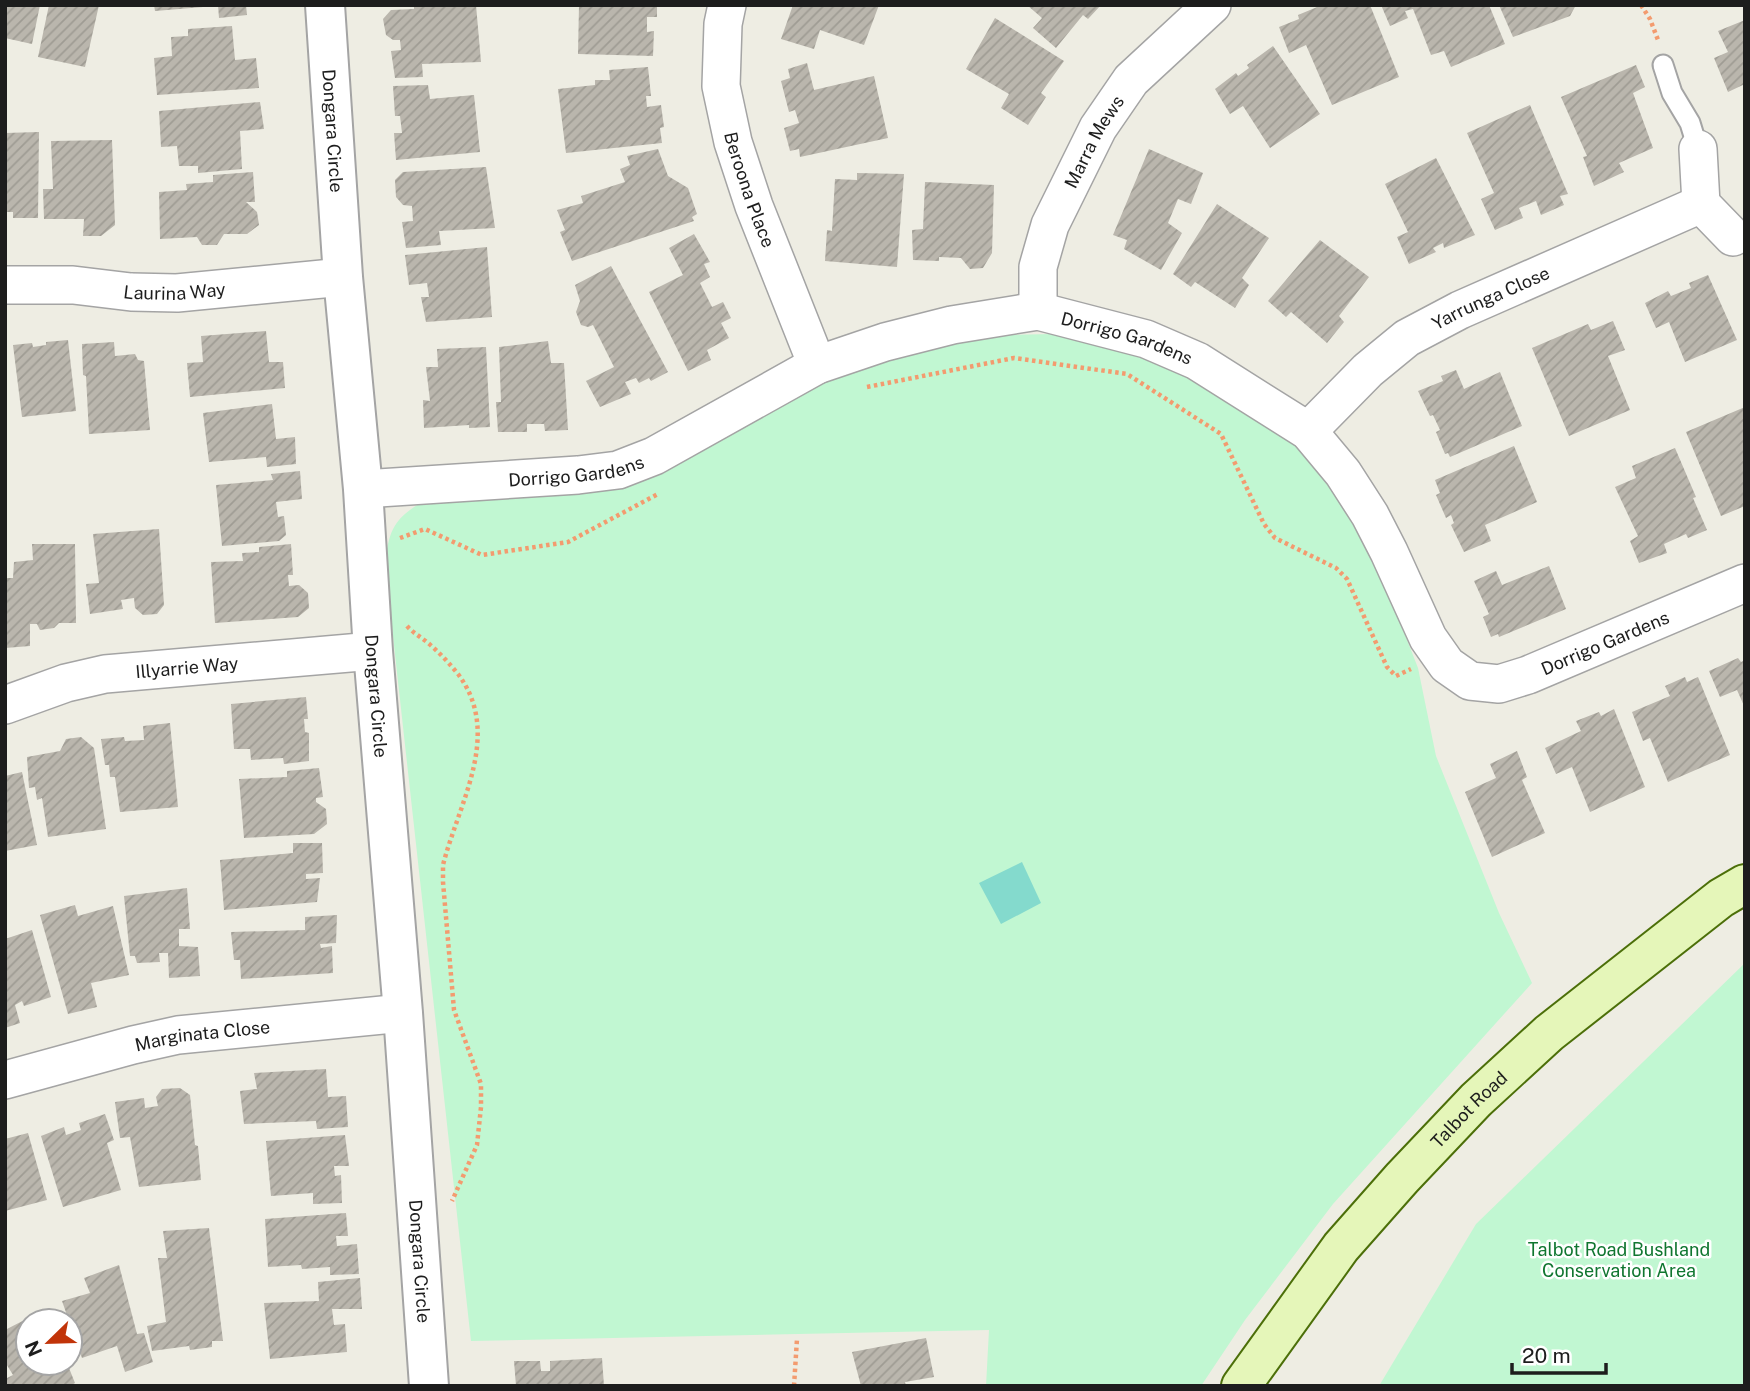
<svg xmlns="http://www.w3.org/2000/svg" width="1750" height="1391" font-family="'Public Sans',sans-serif">
  <style>
    .park { fill: #c1f7d2 }
    .pitch { fill: #84dacd }
    .building { fill: url(#building-hatch) }
    .lines { fill: none; stroke-linecap: round; stroke-linejoin: round }
    .service-casing { stroke: #a4a4a4; stroke-width: 23 }
    .minor-casing { stroke: #a4a4a4; stroke-width: 40 }
    .tertiary-casing { stroke: #a4a4a4; stroke-width: 42 }
    .secondary-casing { stroke: #4c6f09; stroke-width: 42 }
    .path { stroke: #f39b6f; stroke-width: 4.5; stroke-dasharray: 3.5 3.5; stroke-linecap: butt }
    .service { stroke: #fff; stroke-width: 19 }
    .minor { stroke: #fff; stroke-width: 37 }
    .tertiary { stroke: #fff; stroke-width: 38 }
    .secondary { stroke: #e5f6b9; stroke-width: 38 }
    .labels { text-anchor: middle; dominant-baseline: central; stroke-width: 5; stroke-linejoin: round; paint-order: stroke }
    .street-label { font-size: 18px; fill: #1d1d1d; stroke: #fff }
    .park-label { font-size: 18px; fill: #107630; stroke: #fff }
  </style>
  <defs>
    <pattern id="building-hatch" width="6" height="6" patternUnits="userSpaceOnUse" patternTransform="scale(1.75)"><rect width="6" height="6" fill="#bab6ad"/><path d="M-1 1l2-2M0 6l6-6M5 7l2-2" fill="none" stroke="#9f9c94"/></pattern>
  </defs>
  <rect width="100%" height="100%" fill="#eeede3"/>
  <path class="park" d="M1054,334L1103,345L1161,362L1226,396L1292,442L1344,504L1388,591L1418,668L1436,756L1499,913L1532,983L1333,1204L1245,1320L1201,1386H986L989,1330L471,1341L385,564C389,527 396,516 428,499L583,487L799,391L884,359L939,344L1000,335Z
    M1745,963V1386H1379L1476,1224Z"/>
  <path class="pitch" d="M1022,862L1041,903L1001,924L979,883Z"/>
  <path class="building" d="M5,5H40L32,44L5,38Z
    M49,5H99L85,67L38,57Z
    M154,5H203V7L155,11Z
    M218,5H246L247,15L219,18Z
    M414,5H476L481,62L422,64L423,77L395,78L391,51L401,50L400,40H393L386,35L383,19L391,10L414,9Z
    M579,5H657V17H647V32L654,31L653,56L578,54Z
    M793,5H879L864,45L820,30L814,49L781,39Z
    M1027,5H1101L1088,19L1083,15L1056,48L1033,28L1042,18Z
    M1322,5H1370L1399,77L1332,105L1306,45L1289,53L1279,27L1299,19L1298,15Z
    M1381,5H1489L1505,44L1451,67L1444,51L1431,55L1413,9L1405,11L1408,18L1390,26Z
    M1499,5H1576L1570,16L1513,37Z
    M995,18L1064,61L1041,93L1046,97L1028,125L1001,108L1009,94L966,69Z
    M1745,20V84L1728,92L1714,58L1728,52L1718,31Z
    M232,26L235,60L256,58L259,88L157,95L154,58L172,56L171,37L188,36V29Z
    M1273,46L1320,114L1270,148L1243,106L1230,114L1215,89L1236,73L1238,76L1249,68L1247,65Z
    M807,63L814,90L874,76L888,138L800,157L799,149L790,151L784,128L799,123L795,110L789,112L781,81L790,78L788,69Z
    M1636,65L1645,87L1633,93L1653,148L1619,163L1624,172L1594,186L1583,157L1587,156L1561,97Z
    M648,67L651,96H646L647,107L661,105L664,127L660,128L662,143L566,153L558,89L595,85V80H610L609,70Z
    M428,85L430,99L474,95L480,152L396,160L394,133H402L400,116H395L393,86Z
    M260,102L264,129L240,131L242,169L198,173V166H179L177,146L161,147L159,111Z
    M1530,105L1568,194L1560,196L1564,205L1541,215L1536,201L1519,208L1523,218L1495,230L1481,199L1494,193L1467,133Z
    M39,132L38,218H13V212H5V133Z
    M112,140L115,225L101,236H83L84,219H44L43,189H53L51,141Z
    M658,149L668,176L688,188L697,214L692,217L694,221L572,261L560,232L565,230L557,210L583,203L581,196L625,182L620,169L630,165L627,156Z
    M1149,149L1203,173L1191,204L1178,199L1168,223L1182,233L1161,270L1124,249L1127,240L1113,235Z
    M1436,158L1475,235L1444,248L1443,243L1433,248L1436,252L1409,264L1397,237L1408,232L1385,184Z
    M486,167L495,228L439,231L441,245L406,248L402,222L413,221L412,206L403,205L396,197L395,180L403,172Z
    M253,172L255,202H246L257,212L259,225L247,234H224L217,245H202L197,237L160,239L159,192L187,190L186,184L213,182V175Z
    M857,173L904,174L897,267L825,261L827,230L832,231L835,179L857,180Z
    M925,182L994,185L992,253L983,268L970,269L961,258L939,257V261L913,260L912,230L923,229Z
    M1217,204L1269,238L1242,278L1249,285L1235,308L1195,282L1191,287L1173,274Z
    M694,234L710,262L704,264L710,277L700,283L712,307L723,302L731,318L721,323L729,338L707,350L711,360L688,371L649,292L683,275L669,248Z
    M1320,240L1369,277L1339,316L1344,322L1327,343L1291,312L1286,317L1268,301Z
    M487,247L492,317L426,322L421,297H429L427,283L409,285L405,255Z
    M611,266L668,372L651,381L649,378L639,383L636,378L625,382L631,394L600,407L586,381L614,367L593,325L588,327L581,325L576,312L580,301L575,285Z
    M1708,275L1737,340L1685,362L1669,322L1656,328L1645,303L1668,291L1671,296L1691,288L1689,283Z
    M1613,321L1625,350L1608,356L1630,410L1569,436L1532,348L1588,324L1591,330Z
    M266,331L269,362H283L285,388L190,397L187,363L203,362L201,336Z
    M68,340L76,411L22,417L13,345L32,343L33,347L46,345V342Z
    M548,341L551,363H564L568,430L545,431L544,424H527V432H498L496,402H501L499,347Z
    M114,342L115,356L135,354L138,360L144,361L150,430L89,434L86,376L83,375L82,344Z
    M486,347L490,427L469,428V425L424,428L423,400L430,401L426,367H438L437,349Z
    M1456,370L1464,389L1500,372L1522,426L1450,457L1448,453L1445,454L1436,432L1440,430L1433,415L1430,416L1418,391L1443,381L1441,376Z
    M272,404L276,439L295,437L296,464L267,467L266,457L209,462L203,413Z
    M1745,407V506L1721,516L1686,432Z
    M1514,446L1537,502L1485,525L1491,541L1464,552L1451,525L1454,523L1451,515L1446,518L1436,495L1440,493L1435,480Z
    M1675,448L1696,497L1693,498L1707,530L1688,538L1686,534L1664,544L1667,553L1639,563L1630,541L1638,536L1615,487L1636,478L1632,466Z
    M300,471L302,499L276,502L278,517L284,516L286,535L279,541L222,546L216,485L273,480L271,474Z
    M159,529L164,605L157,614L143,615L135,608L134,598L121,600L123,609L90,614L86,584L99,583L93,534Z
    M32,544H75L76,623H59L54,628L40,630L37,624H30V646L5,648V578H13L14,562L33,560Z
    M291,544L293,575H288L289,586L299,585L308,593L309,608L298,617L215,623L211,562L243,561L242,553L259,552V547Z
    M1549,566L1566,609L1499,637L1498,634L1491,637L1483,617L1489,614L1474,581L1496,571L1502,585Z
    M1738,658L1741,662L1745,660V708L1737,690L1720,697L1709,671Z
    M1685,677L1687,682L1698,677L1730,755L1668,782L1650,738L1643,741L1632,712L1670,696L1665,686Z
    M306,697L308,719H304L305,732L309,733V761L284,764L283,758L251,760L250,749H234L231,704Z
    M1614,709L1645,787L1590,812L1572,767L1556,774L1545,748L1581,731L1576,721L1599,712L1601,716Z
    M170,723L178,807L120,812L115,777H110L109,765H105L101,739L124,737L125,741L144,740L143,726Z
    M81,737L94,748L106,829L48,837L42,798L37,800L35,787L29,788L27,757L60,751L66,739Z
    M1517,751L1527,777L1522,780L1545,833L1492,857L1465,792L1496,778L1490,764Z
    M319,768L323,797L316,798V802L326,809L327,824L314,834L244,838L239,779L287,777V771Z
    M22,772L37,845L5,851V776Z
    M293,843H322L323,873L306,874V879L320,878L317,902L224,910L220,860L293,853Z
    M187,888L190,929H179V946L198,947L200,976L169,978L168,953H159L160,962L137,963L135,956H130L124,896Z
    M75,905L78,916L113,906L129,975L91,983L97,1007L68,1014L40,915Z
    M337,915L336,943L320,944L321,948L332,946L333,973L241,979L240,960H234L231,932L305,930V917Z
    M32,930L51,997L24,1006L22,1001L15,1005L20,1023L5,1028V939Z
    M326,1069L328,1097L346,1096L348,1127L317,1129L316,1121L244,1124L240,1091L257,1089L254,1073Z
    M180,1088L190,1095L195,1145L198,1146L201,1180L139,1187L130,1137L120,1138L115,1102L144,1098L145,1108L158,1106L156,1097L162,1089Z
    M105,1114L114,1140L107,1143L121,1190L63,1207L41,1136L64,1127L66,1135L81,1130L79,1123Z
    M28,1133L47,1200L5,1211V1139Z
    M345,1135L349,1166H334L335,1176L341,1175L342,1203L313,1204V1193L271,1196L266,1141Z
    M346,1213L348,1236H336L337,1246L357,1244L359,1274L330,1275V1267L302,1269L301,1265L268,1267L265,1219Z
    M209,1228L223,1341H212V1347L190,1350L189,1346L152,1351L147,1326L166,1322L158,1258H167L163,1231Z
    M119,1265L137,1334L144,1333L153,1362L125,1372L117,1346L82,1358L62,1301L90,1293L84,1278Z
    M360,1278L362,1309H332L334,1325L345,1324L347,1352L270,1359L264,1303L319,1301L318,1282Z
    M38,1313L42,1321H28V1363H67L75,1383L70,1386L5,1385V1379L13,1375L5,1362V1330Z
    M926,1338L934,1377L905,1382L906,1386H861L852,1352Z
    M602,1358L604,1386H516L514,1361H540L541,1371H550V1361Z"/>
  <g class="lines">
    <g class="service-casing">
      <path id="service" d="M1663,65L1672,93L1690,123L1698,149"/>
    </g>
    <g class="minor-casing">
      <g id="minor">
        <path id="s1" d="M727,5L723,24L721,86L733,142L754,206L817,365"/>
        <path d="M1698,149L1701,204L1733,237"/>
        <path id="s2" d="M5,285H73L131,292L177,293L343,277"/>
        <path id="s3" d="M1038,311V267L1050,225L1098,128L1131,80L1212,5"/>
        <path id="s4" d="M1308,431L1368,370L1407,338L1460,310L1701,204"/>
        <path id="s5" d="M363,489L578,475L618,470L654,456L817,365L885,342L952,325L1038,311L1146,339L1197,361L1308,431L1343,473L1370,515L1389,552L1428,638L1447,665L1470,681L1499,684L1528,675L1745,583"/>
        <path id="s6" d="M5,705L66,683L105,674L373,651"/>
        <path id="s7" d="M5,1080L133,1045L178,1035L403,1013"/>
      </g>
    </g>
    <g class="tertiary-casing">
      <g id="tertiary">
        <path id="s8" d="M325,5L343,277L363,489L373,651L403,1013L429,1386"/>
      </g>
    </g>
    <g class="secondary-casing">
      <g id="secondary">
        <path id="s9" d="M1241,1386L1341,1247L1402,1178L1476,1100L1549,1033L1721,898L1745,884"/>
      </g>
    </g>
    <path class="path" d="M1641,5L1650,19L1658,40
      M867,387L1014,358L1127,374L1221,434L1264,524L1275,538L1336,568L1347,579L1387,667L1396,676L1411,669
      M400,538L425,529L482,555L568,542L658,494
      M407,626C413,633 421,637 428,643C439,652 449,663 458,674C503,734 459,802 443,865V882L454,1010L481,1084V1107L477,1145L452,1201
      M794,1386L797,1339"/>
    <use href="#service" class="service"/>
    <use href="#minor" class="minor"/>
    <use href="#tertiary" class="tertiary"/>
    <use href="#secondary" class="secondary"/>
  </g>
  <g class="labels">
    <g class="street-label">
      <text stroke="none"><textPath href="#s8" startOffset="126">Dongara Circle</textPath></text>
      <text stroke="none"><textPath href="#s3" startOffset="182">Marra Mews</textPath></text>
      <text stroke="none"><textPath href="#s1" startOffset="189">Beroona Place</textPath></text>
      <text stroke="none"><textPath href="#s2" startOffset="170">Laurina Way</textPath></text>
      <text stroke="none"><textPath href="#s4" startOffset="229">Yarrunga Close</textPath></text>
      <text stroke="none"><textPath href="#s5" startOffset="802">Dorrigo Gardens</textPath></text>
      <text stroke="none"><textPath href="#s5" startOffset="214">Dorrigo Gardens</textPath></text>
      <text stroke="none"><textPath href="#s5" startOffset="1452">Dorrigo Gardens</textPath></text>
      <text stroke="none"><textPath href="#s6" startOffset="187">Illyarrie Way</textPath></text>
      <text stroke="none"><textPath href="#s8" startOffset="693">Dongara Circle</textPath></text>
      <text stroke="none"><textPath href="#s7" startOffset="203">Marginata Close</textPath></text>
      <text stroke="none"><textPath href="#s9" startOffset="359">Talbot Road</textPath></text>
      <text stroke="none"><textPath href="#s8" startOffset="1260">Dongara Circle</textPath></text>
    </g>
    <g class="park-label">
      <text x="1619" y="1249">Talbot Road Bushland<tspan x="1619" dy="21">Conservation Area</tspan></text>
    </g>
  </g>
  <rect width="1750" height="1391" fill="none" stroke="#1d1d1d" stroke-width="14"/>
  <g transform="translate(49 1342) rotate(247)"><circle r="33" fill="#ffffff" stroke="#a5a5a5" stroke-width="2"/>
  <path d="M0-5L12 26L0 18L-12 26Z" fill="#c13409"/>
  <text y="-10" font-size="19" font-weight="bold" text-anchor="middle" fill="#1d1d1d">N</text>
  </g>
  <path d="M1512 1363v10h94v-10" fill="none" stroke="#1d1d1d" stroke-width="3.5"/>
  <text x="1522" y="1363" font-size="21" fill="#1d1d1d" stroke="#ffffff" stroke-width="5" paint-order="stroke">20 m</text>
</svg>
